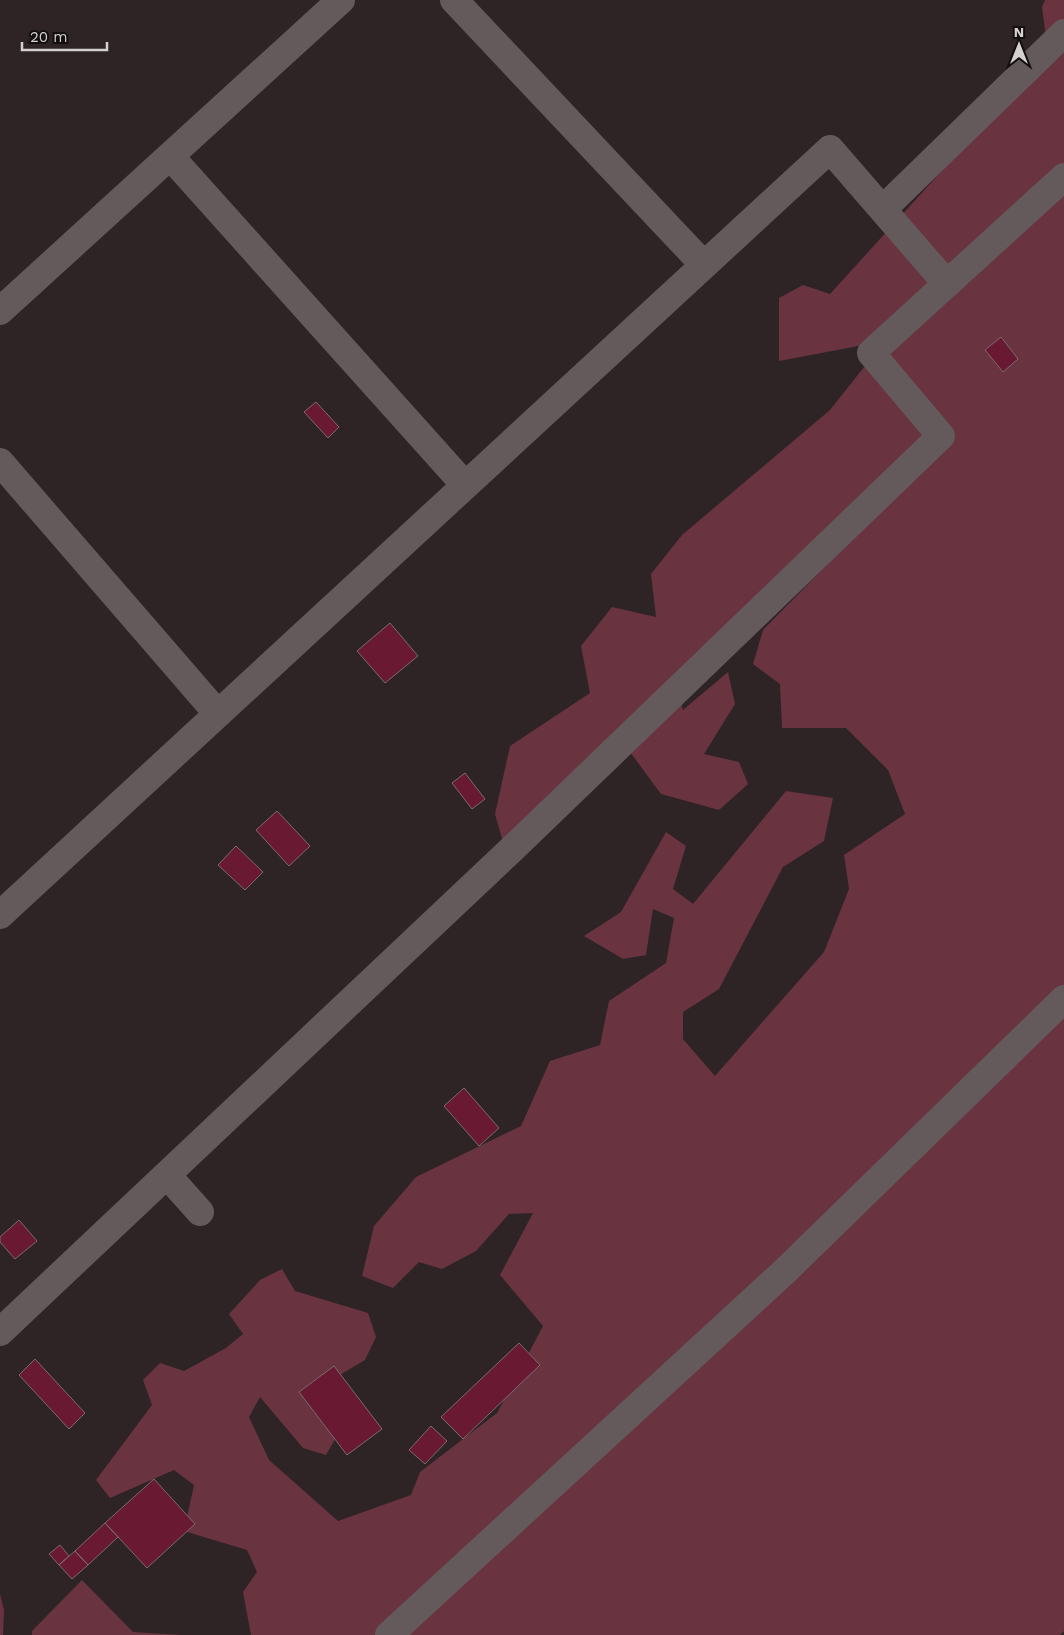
<svg xmlns="http://www.w3.org/2000/svg" width="1064" height="1635" font-family="'Work Sans',sans-serif">
  <style>
    .green { fill: #693340 }
    .building { fill: #6a1932; stroke: #786c6e }
    .lines { fill: none; stroke-linecap: round; stroke-linejoin: round }
    .minor { stroke: #64595b; stroke-width: 28 }
  </style>
  <rect width="100%" height="100%" fill="#2e2426"/>
  <path class="green" d="M1045,0H1064V1631L1060,1635H251L243,1592L257,1572L247,1550L184,1531L194,1485L174,1470L110,1498L96,1480L152,1405L143,1380L160,1363L184,1371L226,1348L243,1334L229,1314L260,1280L282,1269L295,1291L368,1313L376,1337L365,1360L308,1394L338,1434L326,1455L303,1448L260,1397L249,1417L269,1460L338,1521L411,1495L420,1472L497,1413L543,1326L500,1275L533,1213L509,1214L476,1251L442,1269L419,1262L393,1288L362,1276L374,1226L416,1177L521,1126L550,1061L600,1045L609,1001L666,963L674,918L653,909L646,955L623,959L584,936L621,912L666,832L686,846L673,889L693,904L786,791L833,798L824,841L783,867L719,989L683,1012V1039L715,1076L824,952L849,889L844,855L905,814L888,770L846,728H782L780,684L753,664L763,630L860,531L678,693L683,710L728,672L735,704L704,754L739,762L748,784L719,810L661,794L630,752L503,842L495,814L510,746L590,693L581,646L612,607L656,617L651,574L682,535L830,410L891,333L869,344L779,361V298L803,285L830,294L1029,75L1048,52L1042,7Z
    M82,1580L133,1632L182,1635H32V1631Z
    M0,1594L4,1610L3,1635H0Z"/>
  <path class="building" d="M1001,337L1018,359L1003,372L985,350Z
    M316,402L339,427L328,438L304,412Z
    M390,623L418,656L385,683L357,651Z
    M465,773L485,799L472,809L452,783Z
    M277,811L310,846L289,866L256,830Z
    M236,846L263,872L245,890L218,865Z
    M464,1088L499,1128L479,1146L444,1106Z
    M19,1220L37,1241L15,1259L0,1242V1237Z
    M519,1343L540,1365L463,1439L441,1417Z
    M35,1359L85,1413L69,1429L19,1375Z
    M334,1366L382,1429L347,1455L299,1392Z
    M431,1426L447,1441L425,1464L409,1450Z
    M154,1479L195,1524L147,1568L105,1523Z
    M105,1523L118,1537L88,1565L75,1551Z
    M60,1545L69,1556L59,1565L49,1554Z
    M75,1551L88,1565L72,1579L59,1565Z"/>
  <g class="lines">
    <path class="minor" d="M454,0L704,265
      M170,156L465,485
      M883,209L1064,33
      M0,311L341,0
      M0,462L218,714
      M0,915L830,149L947,284
      M167,1175L200,1212
      M0,1332L512,849L941,436L871,353L1064,177
      M389,1635L784,1272L1064,999"/>
  </g>
  <g transform="translate(1019 45)" stroke="#130e0f" stroke-width="4" paint-order="stroke">
  <path d="M0-4L9 19L0 12L-9 19Z" fill="#d6d0d1"/>
  <text y="-8" font-size="14" font-weight="bold" text-anchor="middle" fill="#d6d0d1">N</text>
  </g>
  <path d="M22 42v8h85v-8" fill="none" stroke="#d6d0d1" stroke-width="2.5"/>
  <text x="30" y="42" font-size="15" fill="#d6d0d1" stroke="#130e0f" stroke-width="4" paint-order="stroke">20 m</text>
</svg>
